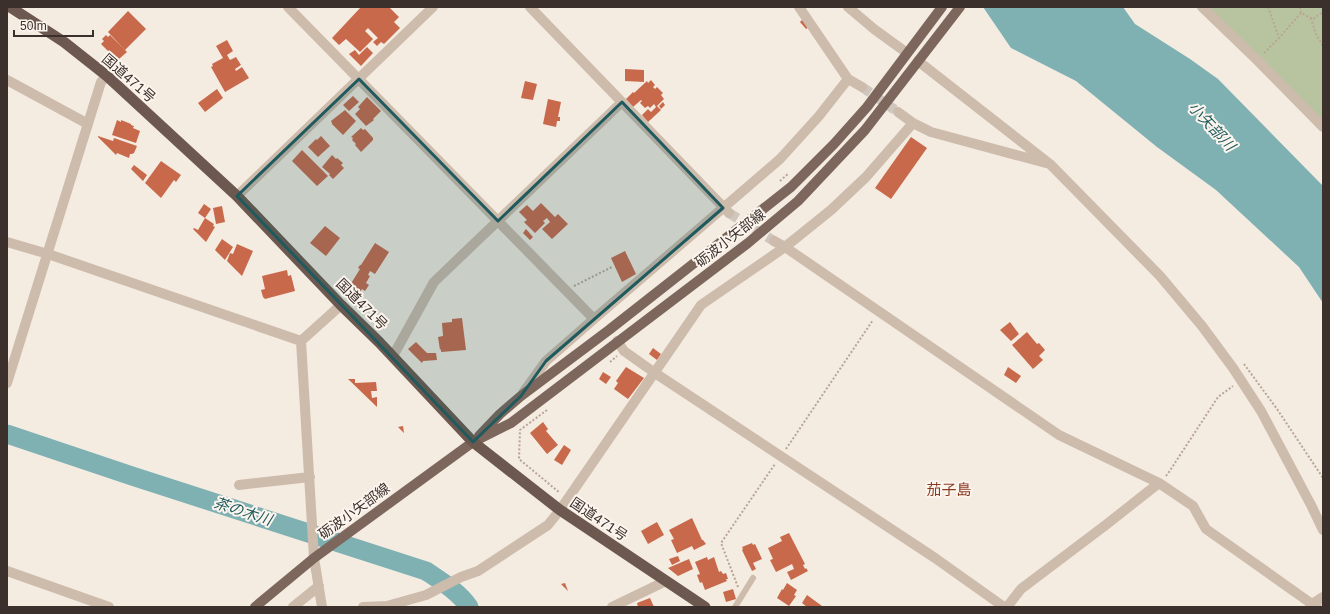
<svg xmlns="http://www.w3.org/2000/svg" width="1330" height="614" font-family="Helvetica,'Noto Sans JP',sans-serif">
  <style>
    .green { fill: #b8c4a0 }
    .water { fill: #7fb0b2 }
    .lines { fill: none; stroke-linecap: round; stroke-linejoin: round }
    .river { stroke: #7fb0b2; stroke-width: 19 }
    .building { fill: #c8694b }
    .minor-tunnel { stroke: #cfc6bd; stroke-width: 10; stroke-dasharray: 10 5; stroke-linecap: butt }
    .path { stroke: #b9a596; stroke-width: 2; stroke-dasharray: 2 2; stroke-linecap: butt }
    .service { stroke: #cdbbac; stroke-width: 6 }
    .minor { stroke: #cdbbac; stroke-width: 10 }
    .tertiary { stroke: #cdbbac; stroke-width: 10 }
    .primary { stroke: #7d675c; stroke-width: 10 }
    .trunk { stroke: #6c584f; stroke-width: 11 }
    .marked { fill: #1f5a5e; fill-opacity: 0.2; stroke: #1f5a5e; stroke-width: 3; stroke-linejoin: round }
    .labels { text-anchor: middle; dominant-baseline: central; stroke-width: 4; stroke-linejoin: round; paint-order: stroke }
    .street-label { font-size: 14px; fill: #3b302b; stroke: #fbf5ee }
    .water-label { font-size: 15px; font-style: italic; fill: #1f5a5e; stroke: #fbf5ee }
    .neighbourhood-label { font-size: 15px; fill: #8c3b22; stroke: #fbf5ee }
  </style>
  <rect width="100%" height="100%" fill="#f4ebe1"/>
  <path class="green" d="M1205,7H1323V125Z"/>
  <path class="water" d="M983,7H1123L1135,24L1190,59L1218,79L1323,186V303L1299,267L1216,190L1157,147L1076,81L1011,48Z"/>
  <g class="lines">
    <path class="river" d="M7,434L132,476L426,571C441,581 459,592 469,607"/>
  </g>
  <path class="building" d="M361,7H389L399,17L394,22L400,28L384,44L381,42L377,46L373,42L378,38L368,28L365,31L373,39L360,52L346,39L339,45L332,38Z
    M128,11L146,29L125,50L108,32Z
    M802,20L809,27L806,29L800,22Z
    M106,35L108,37L110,35L127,52L119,59L120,61L119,62L101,44L104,41L102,39Z
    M227,40L233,51L227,55L230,60L236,57L241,65L235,69L236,71L242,67L249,78L225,92L211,67L213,66L212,64L223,58L216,46Z
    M367,47L373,53L361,66L349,54L355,50L359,55Z
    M625,69L644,70V82L625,81Z
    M651,80L655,85L653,87L655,89L657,87L663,93L661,95L664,99L656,107L654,104L650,108L648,106L645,108L640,103L642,101L638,97L641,100L633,107L626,99L633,92L634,93L647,81L648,83Z
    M525,81L537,84L533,100L521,98Z
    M217,89L223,98L205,112L198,103Z
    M353,96L359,102L349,111L343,105Z
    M367,97L381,111L373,119L374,120L366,126L355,114L360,109L358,107Z
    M548,99L561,102L558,117H560V121H557L556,127L543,124Z
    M663,102L665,105L661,109L659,106Z
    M657,106L661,110L648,122L642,115L648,109L651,112Z
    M345,110L356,121L343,135L332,124V123L331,121Z
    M117,120L121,122V120L131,124V125L134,126L133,128L140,131L136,143L112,135Z
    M361,128L363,130L365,129L373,138V140L361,152L355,145L356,144L352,140L353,138L351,137Z
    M98,136L113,141L114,138L137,146L134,153L132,154H130L129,158L117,153L116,155L98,137Z
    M321,136L330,146L318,157L308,147L316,139L317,140Z
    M911,137L927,148L891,199L875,188Z
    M302,150L328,176L317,186L292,161Z
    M332,155L336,159L337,158L343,163L341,165L344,168L333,179L329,175L330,174L322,167Z
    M161,161L181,175L176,182L174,180L161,198L145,183Z
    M134,165L147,175L143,181L131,169Z
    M541,203L555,217L558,214L568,224L552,239L542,229L550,222L547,218L543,221L545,223L535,233L524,222L527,220L519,212L527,205L533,211Z
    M204,204L211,209L205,218L198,213Z
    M222,206L225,222L216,224L213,208Z
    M205,218L214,224L213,226L215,227L206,242L193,229L194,228L198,230Z
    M325,226L340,238L326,256L310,243Z
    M526,229L533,237L530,240L523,233Z
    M222,239L233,247L225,260L215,250Z
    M375,243L389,252L375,274L370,271L368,275L370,276L366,283L369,285L365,291L362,289L358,296L347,290L360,269L358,268L360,265H361Z
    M237,244L253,251L242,276L227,261L230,253L233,254Z
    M625,251L636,274L622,282L611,258Z
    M287,270L288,276L291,275L295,291L265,299L263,297L261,290L265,289L262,276Z
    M462,318L466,350L441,352V349L440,350L438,337L443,336L442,323L452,322V319Z
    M1010,322L1019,334L1011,341L1000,330Z
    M1027,332L1037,344L1039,343L1045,350L1039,356L1043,360L1033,369L1012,345Z
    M416,342L427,353H436L437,360L423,361L422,363L408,349Z
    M653,348L661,354L657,360L649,354Z
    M626,367L644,378L628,399L614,389L618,383L616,381Z
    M1008,367L1021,376L1016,383L1004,375Z
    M603,372L611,377L606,384L599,379Z
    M348,379H355V383L376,382L377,391H371L372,398L377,397V407Z
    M543,422L548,429L546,431L558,445L547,454L530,433Z
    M403,426L404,433L398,427Z
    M564,445L571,450L562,465L554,460Z
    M692,518L702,540H703L706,544L694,550L692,546L677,553L671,540L674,539L669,530Z
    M657,522L664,535L648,544L641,531Z
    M789,533L805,564L803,565L805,569L806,568L808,571L791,580L787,572L794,569L792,564L776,572L770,560L773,559L768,548L782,541L780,537Z
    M752,543L753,545L755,544L762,559L753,563L756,569L752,571L742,550L743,549L742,547Z
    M678,556L680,561L672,565L669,559Z
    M707,557L708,560L714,557L719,572L721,571L723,574L726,573L728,579H726L727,581L705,590L702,582L700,583L697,575L700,574L695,562Z
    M689,559L693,569L678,576L668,568Z
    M565,583L568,591L561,584Z
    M787,583L797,590L794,595L796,596L789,606L777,598L782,589L783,590Z
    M733,589L736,599L726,602L723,592Z
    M807,595L822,606L821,607H807L802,603Z
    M650,598L654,607H638L637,603Z"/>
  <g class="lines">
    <path class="minor-tunnel" d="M862,87L898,112
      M729,213L774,241"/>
    <path class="path" d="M1257,7H1260
      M1268,7L1279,38L1301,13
      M1300,7L1301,13L1313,19L1323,12L1322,7
      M1311,18L1316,34L1323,46
      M1264,53L1279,38
      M780,181L789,173
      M574,286L612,267
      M610,362L617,356
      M1244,364L1277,409L1323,478
      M547,410L520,430L519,459L560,493
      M786,449L873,320
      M1166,476L1169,472L1218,397L1233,386
      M738,587L721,543L775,464"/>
    <path class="service" d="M735,607L753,578"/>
    <path class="minor" d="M288,7L594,319L546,361L523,393
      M530,7L729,213
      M799,7L848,79
      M848,7L874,29L907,53
      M1202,7L1257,60L1323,127
      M918,61L1051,165L1160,276L1202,326L1233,368L1261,411L1311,505L1323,530
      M7,80L88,124
      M898,112L913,123L931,132L1046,163
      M237,196L433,7
      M774,241L785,247L1059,435L1159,483L1193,506L1206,529L1312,604L1310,607
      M7,242L48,254L301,341
      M594,319L780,159L819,116L848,79L862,87
      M301,341L314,558L322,607
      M301,341L341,305
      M617,341L624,351L655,373L935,558L1004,607
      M393,356L434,282L622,102
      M7,383L101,82L107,76
      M239,485L310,477
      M293,607L319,586
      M363,607L387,606L426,595L461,577L478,571L548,525L560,510L701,305L785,247L831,210L866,177L913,123
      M612,607L666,581
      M1007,607L1021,589L1107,524L1159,483
      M1317,607L1312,604L1323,597"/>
    <path class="tertiary" d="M7,571L109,607"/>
    <path class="primary" d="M479,436L500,414L521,396L609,330L791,187L834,144L867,107L942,7
      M255,607L314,558L473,442L511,423L748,243L798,201L865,130L960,7"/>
    <path class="trunk" d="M10,7L64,42L107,76L237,196L341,305L379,342L473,442L560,510L705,607"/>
  </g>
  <path class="marked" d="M359,79L498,221L622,102L723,208L546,361L521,396L473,442L237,196Z"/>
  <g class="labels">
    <g class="street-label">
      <text transform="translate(129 78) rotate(41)">国道471号</text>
      <text transform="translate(730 238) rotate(-38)">砺波小矢部線</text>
      <text transform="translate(362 304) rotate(45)">国道471号</text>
      <text transform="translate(354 511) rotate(-36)">砺波小矢部線</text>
      <text transform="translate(599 519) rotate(34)">国道471号</text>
    </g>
    <g class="water-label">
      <text transform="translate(1212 126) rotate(47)">小矢部川</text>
      <text transform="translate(243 511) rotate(18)">茶の木川</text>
    </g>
    <g class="neighbourhood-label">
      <text x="949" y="489">茄子島</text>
    </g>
  </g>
  <rect width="1330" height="614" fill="none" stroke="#3b302b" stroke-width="16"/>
  <path d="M14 30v6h79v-6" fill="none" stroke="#3b302b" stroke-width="2"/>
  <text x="20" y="30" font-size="12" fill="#3b302b" stroke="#fbf5ee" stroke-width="3" paint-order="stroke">50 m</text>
</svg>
